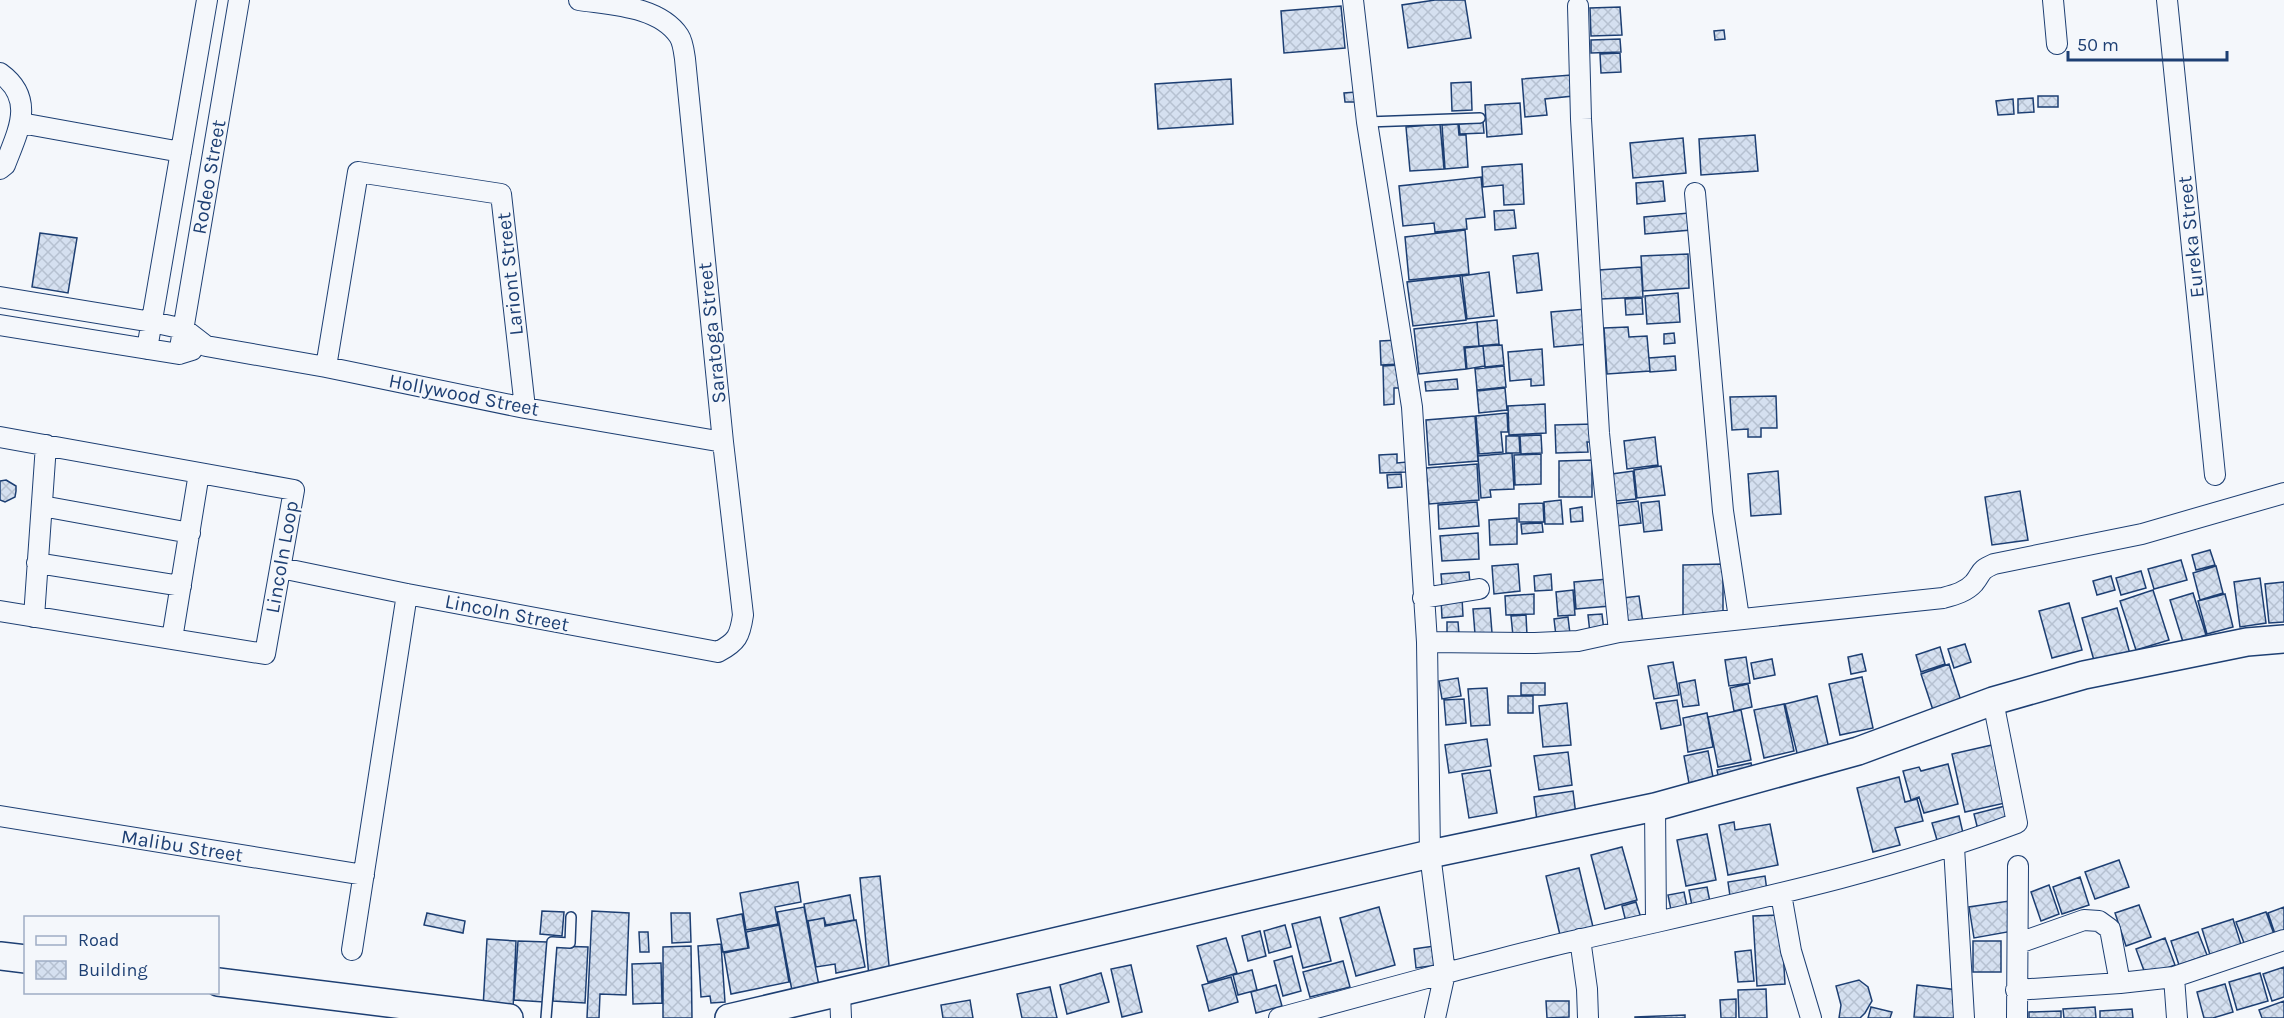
<svg xmlns="http://www.w3.org/2000/svg" width="2284" height="1018" font-family="Karla,sans-serif">
  <style>
    .building { fill: url(#building-cross-hatch); stroke: #1d3f73; stroke-width: 1.5 }
    .lines { fill: none; stroke-linecap: round; stroke-linejoin: round }
    .lane-casing { stroke: #1d3f73; stroke-width: 12 }
    .street-casing { stroke: #1d3f73; stroke-width: 22 }
    .secondary-casing { stroke: #1d3f73; stroke-width: 30 }
    .lane { stroke: #f4f7fb; stroke-width: 9 }
    .street { stroke: #f4f7fb; stroke-width: 20 }
    .secondary { stroke: #f4f7fb; stroke-width: 27 }
    .labels { text-anchor: middle; dominant-baseline: central; stroke-width: 4.5; stroke-linejoin: round; paint-order: stroke }
    .street-label { font-size: 20px; fill: #1d3f73; stroke: #f4f7fb }
  </style>
  <defs>
    <pattern id="building-cross-hatch" width="8" height="8" patternUnits="userSpaceOnUse" patternTransform="scale(1.5)"><rect width="8" height="8" fill="#d5e0f0"/><path d="M0 0l8 8M0 8l8-8" fill="none" stroke="#b6c1d1"/></pattern>
  </defs>
  <rect width="100%" height="100%" fill="#f4f7fb"/>
  <path class="building" d="M1435,0H1465L1471,38L1408,48L1402,5Z
    M1341,6L1345,48L1284,53L1281,11Z
    M1620,7L1622,35L1591,36L1590,8Z
    M1724,30L1725,39L1715,40L1714,31Z
    M1620,39L1621,52L1591,53V40Z
    M1620,53L1621,72L1601,73L1600,54Z
    M1571,75L1573,96L1545,99L1547,115L1525,117L1522,79Z
    M1231,79L1233,124L1158,129L1155,84Z
    M1471,82L1472,110L1452,111L1451,83Z
    M1356,92V102H1345L1344,93Z
    M2038,96H2058V107H2038Z
    M2033,98L2034,112L2018,113V99Z
    M2013,99L2014,114L1998,115L1996,101Z
    M1520,103L1522,134L1487,137L1485,105Z
    M1483,122L1484,133L1460,134L1459,124Z
    M1440,124L1444,169L1410,171L1406,127Z
    M1458,124L1459,135H1466L1468,167L1445,169L1442,125Z
    M1755,135L1758,171L1701,175L1699,139Z
    M1683,138L1686,173L1633,178L1630,143Z
    M1522,164L1524,204L1504,205L1503,185L1483,187L1482,167Z
    M1481,177L1485,217L1466,219L1467,229L1435,232L1434,223L1403,226L1399,186Z
    M1663,181L1665,201L1637,204L1636,183Z
    M1514,210L1516,228L1495,230L1494,211Z
    M1689,213L1691,230L1645,234L1644,217Z
    M1465,230L1469,274L1409,280L1405,237Z
    M40,233L77,238L68,293L32,287Z
    M1538,253L1542,290L1517,293L1513,256Z
    M1688,254L1689,288L1643,291L1641,256Z
    M1641,267L1643,297L1601,299L1599,270Z
    M1489,272L1494,316L1467,319L1462,276Z
    M1460,276L1466,320L1413,326L1407,282Z
    M1678,293L1680,322L1647,324L1645,296Z
    M1642,298L1643,314L1626,315L1625,299Z
    M1586,309L1589,344L1554,347L1551,312Z
    M1497,320L1499,344L1479,346L1477,322Z
    M1477,322L1479,346L1464,347L1466,369L1419,374L1414,329Z
    M1628,327L1629,337L1647,336L1650,371L1607,374L1604,328Z
    M1674,333L1675,343L1664,344V334Z
    M1398,340L1399,364L1381,365L1380,341Z
    M1502,345L1504,365L1485,367L1483,346Z
    M1483,346L1485,366L1467,369L1465,348Z
    M1542,349L1544,385L1531,386V379L1510,381L1508,352Z
    M1675,356L1676,370L1650,372L1649,358Z
    M1400,365L1401,388H1394V404L1384,405L1383,366Z
    M1504,366L1506,387L1477,390L1475,369Z
    M1457,379L1458,389L1426,391L1425,382Z
    M1505,388L1507,410L1479,413L1477,391Z
    M1776,396L1777,428H1761V437H1748V429L1732,430L1730,397Z
    M1545,404L1546,433L1509,435L1508,406Z
    M1507,413L1508,432H1501L1503,452L1479,454L1476,416Z
    M1475,416L1478,461L1429,465L1426,420Z
    M1594,424V442H1587L1588,452L1556,453L1555,425Z
    M1541,435L1542,453L1521,454L1520,436Z
    M1506,436H1519L1520,453H1506Z
    M1655,437L1658,465L1627,469L1624,441Z
    M1512,453L1514,489L1490,490L1491,497L1481,498L1478,456Z
    M1397,454V463L1407,462V472L1380,473L1379,455Z
    M1541,454V484L1515,485L1514,455Z
    M1592,460V497H1559V461Z
    M1477,464L1479,500L1429,504L1426,468Z
    M1661,466L1665,495L1637,498L1634,470Z
    M1633,471L1636,499L1616,501L1612,474Z
    M1778,471L1781,514L1751,516L1748,474Z
    M1401,474L1402,487L1388,488L1387,475Z
    M6,480L16,486V491L15,497L5,502L0,500V481Z
    M2020,491L2028,540L1992,545L1985,497Z
    M1561,500L1563,524H1545L1544,502Z
    M1638,501L1641,523L1616,526L1613,504Z
    M1659,501L1662,530L1644,532L1641,503Z
    M1477,502L1479,526L1439,529L1438,505Z
    M1543,503L1544,522H1519V504Z
    M1582,507L1583,521L1571,522L1570,509Z
    M1517,518V544L1490,545L1489,520Z
    M1542,523L1543,532L1522,534L1521,524Z
    M1478,533L1479,559L1442,561L1440,536Z
    M2210,550L2215,565L2196,570L2192,555Z
    M2181,560L2187,580L2154,589L2148,569Z
    M1518,564L1520,591L1494,594L1492,566Z
    M1723,564V617H1683V565Z
    M2216,566L2223,593L2200,600L2193,573Z
    M2141,571L2146,588L2121,595L2116,578Z
    M1469,572L1470,584L1442,586L1441,574Z
    M1551,574L1552,590L1535,591L1534,576Z
    M2111,576L2115,590L2097,595L2093,581Z
    M2260,578L2266,623L2240,627L2234,582Z
    M1608,579L1610,606L1576,609L1574,582Z
    M2284,582V622L2269,623L2265,584Z
    M1573,590L1575,615L1558,616L1556,592Z
    M2153,590L2169,640L2136,650L2120,601Z
    M2193,593L2206,635L2183,642L2170,600Z
    M1534,594V614L1506,615L1505,596Z
    M2225,594L2233,627L2207,634L2198,601Z
    M1639,596L1643,623L1626,626L1623,598Z
    M1462,598L1463,616L1442,618L1441,599Z
    M2069,603L2082,650L2052,658L2039,611Z
    M1490,608L1492,633L1475,634L1473,609Z
    M2117,608L2130,654L2095,664L2082,618Z
    M1602,614L1604,631L1590,633L1588,615Z
    M1526,615L1527,635L1513,636L1511,616Z
    M1568,617L1570,634L1556,636L1554,619Z
    M1447,622H1458L1459,634H1447Z
    M1965,644L1971,662L1954,668L1948,649Z
    M1940,647L1945,664L1921,672L1916,655Z
    M1862,654L1866,671L1851,674L1848,657Z
    M1746,657L1750,683L1729,686L1725,660Z
    M1772,659L1775,675L1754,679L1751,663Z
    M1673,662L1679,695L1654,699L1648,666Z
    M1949,664L1962,704L1934,713L1921,674Z
    M1862,677L1873,728L1840,735L1829,684Z
    M1458,678L1461,696L1442,699L1439,681Z
    M1695,680L1699,705L1683,707L1679,683Z
    M1521,683H1545V695H1521Z
    M1748,684L1752,707L1734,711L1730,688Z
    M1487,688L1490,725L1471,726L1468,689Z
    M1508,696H1533V713H1508Z
    M1817,696L1830,753L1799,761L1785,704Z
    M1464,699L1466,723L1446,725L1444,700Z
    M1677,700L1681,725L1661,729L1656,703Z
    M1567,703L1571,745L1543,747L1539,706Z
    M1784,704L1794,751L1764,758L1754,710Z
    M1741,710L1751,760L1718,767L1708,717Z
    M1707,713L1713,747L1688,752L1683,718Z
    M1487,739L1491,766L1449,773L1445,745Z
    M1992,745L2005,803L1965,812L1952,754Z
    M1708,751L1713,777L1689,783L1684,756Z
    M1568,752L1572,785L1539,790L1534,756Z
    M1751,763L1754,777L1720,784L1717,770Z
    M1948,764L1958,804L1924,813L1919,797L1911,800L1903,771L1919,767L1921,771Z
    M1490,770L1497,813L1469,818L1462,774Z
    M1899,777L1905,802L1917,799L1923,821L1895,828L1900,845L1873,852L1857,788Z
    M1573,791L1576,815L1537,821L1534,797Z
    M2005,806L2009,822L1978,830L1974,814Z
    M1959,816L1963,833L1937,840L1932,823Z
    M1734,822L1735,830L1770,824L1778,865L1728,875L1719,825Z
    M1707,834L1716,880L1686,886L1677,840Z
    M1622,847L1637,900L1605,909L1591,855Z
    M2119,860L2129,887L2095,899L2085,872Z
    M1579,868L1593,927L1560,935L1546,876Z
    M880,876L890,975L869,977L860,878Z
    M1765,876L1767,891L1730,896L1728,882Z
    M2080,877L2089,905L2062,914L2053,887Z
    M798,882L801,902L775,907L778,924L746,930L740,893Z
    M2049,885L2059,914L2041,921L2031,892Z
    M1707,887L1710,902L1692,906L1689,890Z
    M1684,892L1687,907L1671,910L1668,895Z
    M850,895L854,920L826,925L824,918L807,921L804,904Z
    M2009,901L2013,931L1974,938L1969,907Z
    M1636,902L1641,918L1626,922L1622,906Z
    M2139,905L2151,937L2126,946L2115,913Z
    M804,907L820,991L793,996L777,912Z
    M1379,907L1395,965L1356,976L1340,918Z
    M2284,907V934L2276,937L2268,913Z
    M542,911L564,912L562,936L540,934Z
    M592,911L629,913L626,995L600,994L599,1018H587Z
    M2266,912L2275,937L2246,948L2236,922Z
    M427,913L465,921L463,933L424,925Z
    M671,913H690L691,942L672,943Z
    M742,914L748,948L723,952L717,919Z
    M1781,915L1785,984L1757,986L1753,916Z
    M1320,917L1331,961L1303,968L1292,924Z
    M824,918L825,926L856,920L865,967L836,973L835,964L816,967L808,921Z
    M2233,919L2243,951L2212,961L2202,929Z
    M779,925L789,982L731,994L724,953L749,948L746,932Z
    M1285,925L1291,947L1269,953L1264,931Z
    M1260,931L1266,956L1248,961L1242,936Z
    M639,932H648L649,952H640Z
    M2198,932L2207,955L2179,965L2171,941Z
    M1226,938L1237,973L1208,982L1197,946Z
    M2165,938L2175,965L2146,976L2136,949Z
    M487,939L516,941L513,1009L483,1008Z
    M518,941L547,942L544,1002L514,1000Z
    M1973,941H2001V972H1973Z
    M721,944L725,1002L711,1003L710,996L701,997L698,946Z
    M556,946L588,947L585,1003L553,1001Z
    M691,946L692,1018H663V947Z
    M1434,946L1437,965L1416,968L1414,949Z
    M1751,950L1754,981L1738,982L1735,952Z
    M1292,956L1301,991L1283,996L1274,961Z
    M1343,961L1350,987L1310,997L1303,972Z
    M661,963L662,1003L633,1004L632,964Z
    M1131,965L1142,1012L1122,1017L1111,969Z
    M2284,967V997L2272,1001L2263,974Z
    M1252,970L1257,990L1238,995L1233,975Z
    M1101,973L1109,1002L1067,1014L1060,985Z
    M2260,973L2268,1001L2237,1010L2229,982Z
    M1231,977L1238,1002L1209,1011L1202,985Z
    M1859,980L1868,987L1872,1001L1865,1013L1860,1018H1839L1841,1005L1836,986Z
    M2225,984L2233,1012L2213,1018H2204L2197,992Z
    M1276,985L1282,1006L1256,1013L1251,992Z
    M1917,985L1958,990L1954,1018L1914,1017Z
    M1050,987L1057,1018H1022L1017,994Z
    M1766,989L1767,1018H1739L1738,990Z
    M1736,999V1018H1721L1720,1000Z
    M970,1000L973,1018H943L941,1005Z
    M1546,1001H1569V1017L1547,1018Z
    M2284,1001V1018H2262L2259,1010Z
    M1871,1007L1892,1012L1890,1018H1868Z
    M2095,1007L2096,1018H2064L2063,1009Z
    M2132,1009L2133,1018H2100V1011Z
    M2061,1011V1018H2029V1012Z
    M1685,1015V1018H1635V1017Z"/>
  <g class="lines">
    <g class="lane-casing">
      <path id="lane" d="M1367,122L1480,118
        M546,1018L552,942L570,943L571,917"/>
    </g>
    <g class="street-casing">
      <path id="street" d="M1353,0L1367,122L1412,407L1427,642L1430,854L1445,973C1490,962 1536,949 1582,939C1728,905 1876,876 2017,823L1993,701
        M2053,0L2057,44
        M2167,0L2215,475
        M1578,6L1581,119L1599,433L1619,632
        M0,73C36,99 18,131 5,165L0,169
        M21,123L181,152
        M1695,193L1723,511L1739,618
        M0,297L152,322L184,329L206,346L326,367L525,408L723,442
        M0,325L179,354L192,350
        M147,349L207,0
        M179,354L239,0
        M326,367L358,172L501,194L525,408
        M0,437L294,490L265,654L0,611
        M42,506L190,533
        M37,563L181,586
        M281,568L407,594L718,652C737,642 740,636 743,615L723,442L685,59C684,52 683,42 679,36C659,6 611,5 579,0
        M1423,598L1479,589
        M34,617L46,445
        M172,639L199,473
        M1427,642L1535,643L1578,641L1619,632L1943,598C1954,595 1966,592 1974,583C1983,572 1978,571 1994,564L2142,534L2284,493
        M1655,807L1656,922
        M0,816L364,875
        M1954,847L1964,1018
        M1781,894L1791,951L1811,1018
        M1580,939L1587,989L1588,1018
        M2019,943L2084,920L2099,921L2110,929L2120,983
        M352,950L407,594
        M2174,977L2177,1018
        M2016,990L2120,983L2174,977L2284,940
        M840,993L841,1018
        M1279,1018L1445,973L1435,1018
        M2017,1018L2018,866"/>
    </g>
    <g class="secondary-casing">
      <path id="secondary" d="M0,956L26,959
        M218,982L509,1018
        M729,1018L1430,854L1655,807L1858,751L1993,701L2084,675L2247,642L2284,639"/>
    </g>
    <use href="#lane" class="lane"/>
    <use href="#street" class="street"/>
    <use href="#secondary" class="secondary"/>
  </g>
  <g class="labels">
    <g class="street-label">
      <text transform="translate(209 177) rotate(-80)">Rodeo Street</text>
      <text transform="translate(2191 237) rotate(-96)">Eureka Street</text>
      <text transform="translate(510 274) rotate(-96)">Lariont Street</text>
      <text transform="translate(712 333) rotate(-96)">Saratoga Street</text>
      <text transform="translate(464 395) rotate(11)">Hollywood Street</text>
      <text transform="translate(282 557) rotate(-80)">Lincoln Loop</text>
      <text transform="translate(507 613) rotate(11)">Lincoln Street</text>
      <text transform="translate(182 846) rotate(9)">Malibu Street</text>
    </g>
  </g>
  <rect x="24" y="916" width="195" height="78" fill="#f4f7fb" stroke="#9eadc5" stroke-width="1.5"/>
  <rect x="36" y="936" width="30" height="9" fill="#f4f7fb" stroke="#9eadc5" stroke-width="1.5"/>
  <text x="78" y="946" font-size="18" fill="#1d3f73">Road</text>
  <rect x="36" y="961" width="30" height="18" fill="url(#building-cross-hatch)" stroke="#9eadc5" stroke-width="1.5"/>
  <text x="78" y="976" font-size="18" fill="#1d3f73">Building</text>
  <path d="M2068 51v9h159v-9" fill="none" stroke="#1d3f73" stroke-width="3"/>
  <text x="2077" y="51" font-size="18" fill="#1d3f73" stroke="#f4f7fb" stroke-width="4.5" paint-order="stroke">50 m</text>
</svg>
